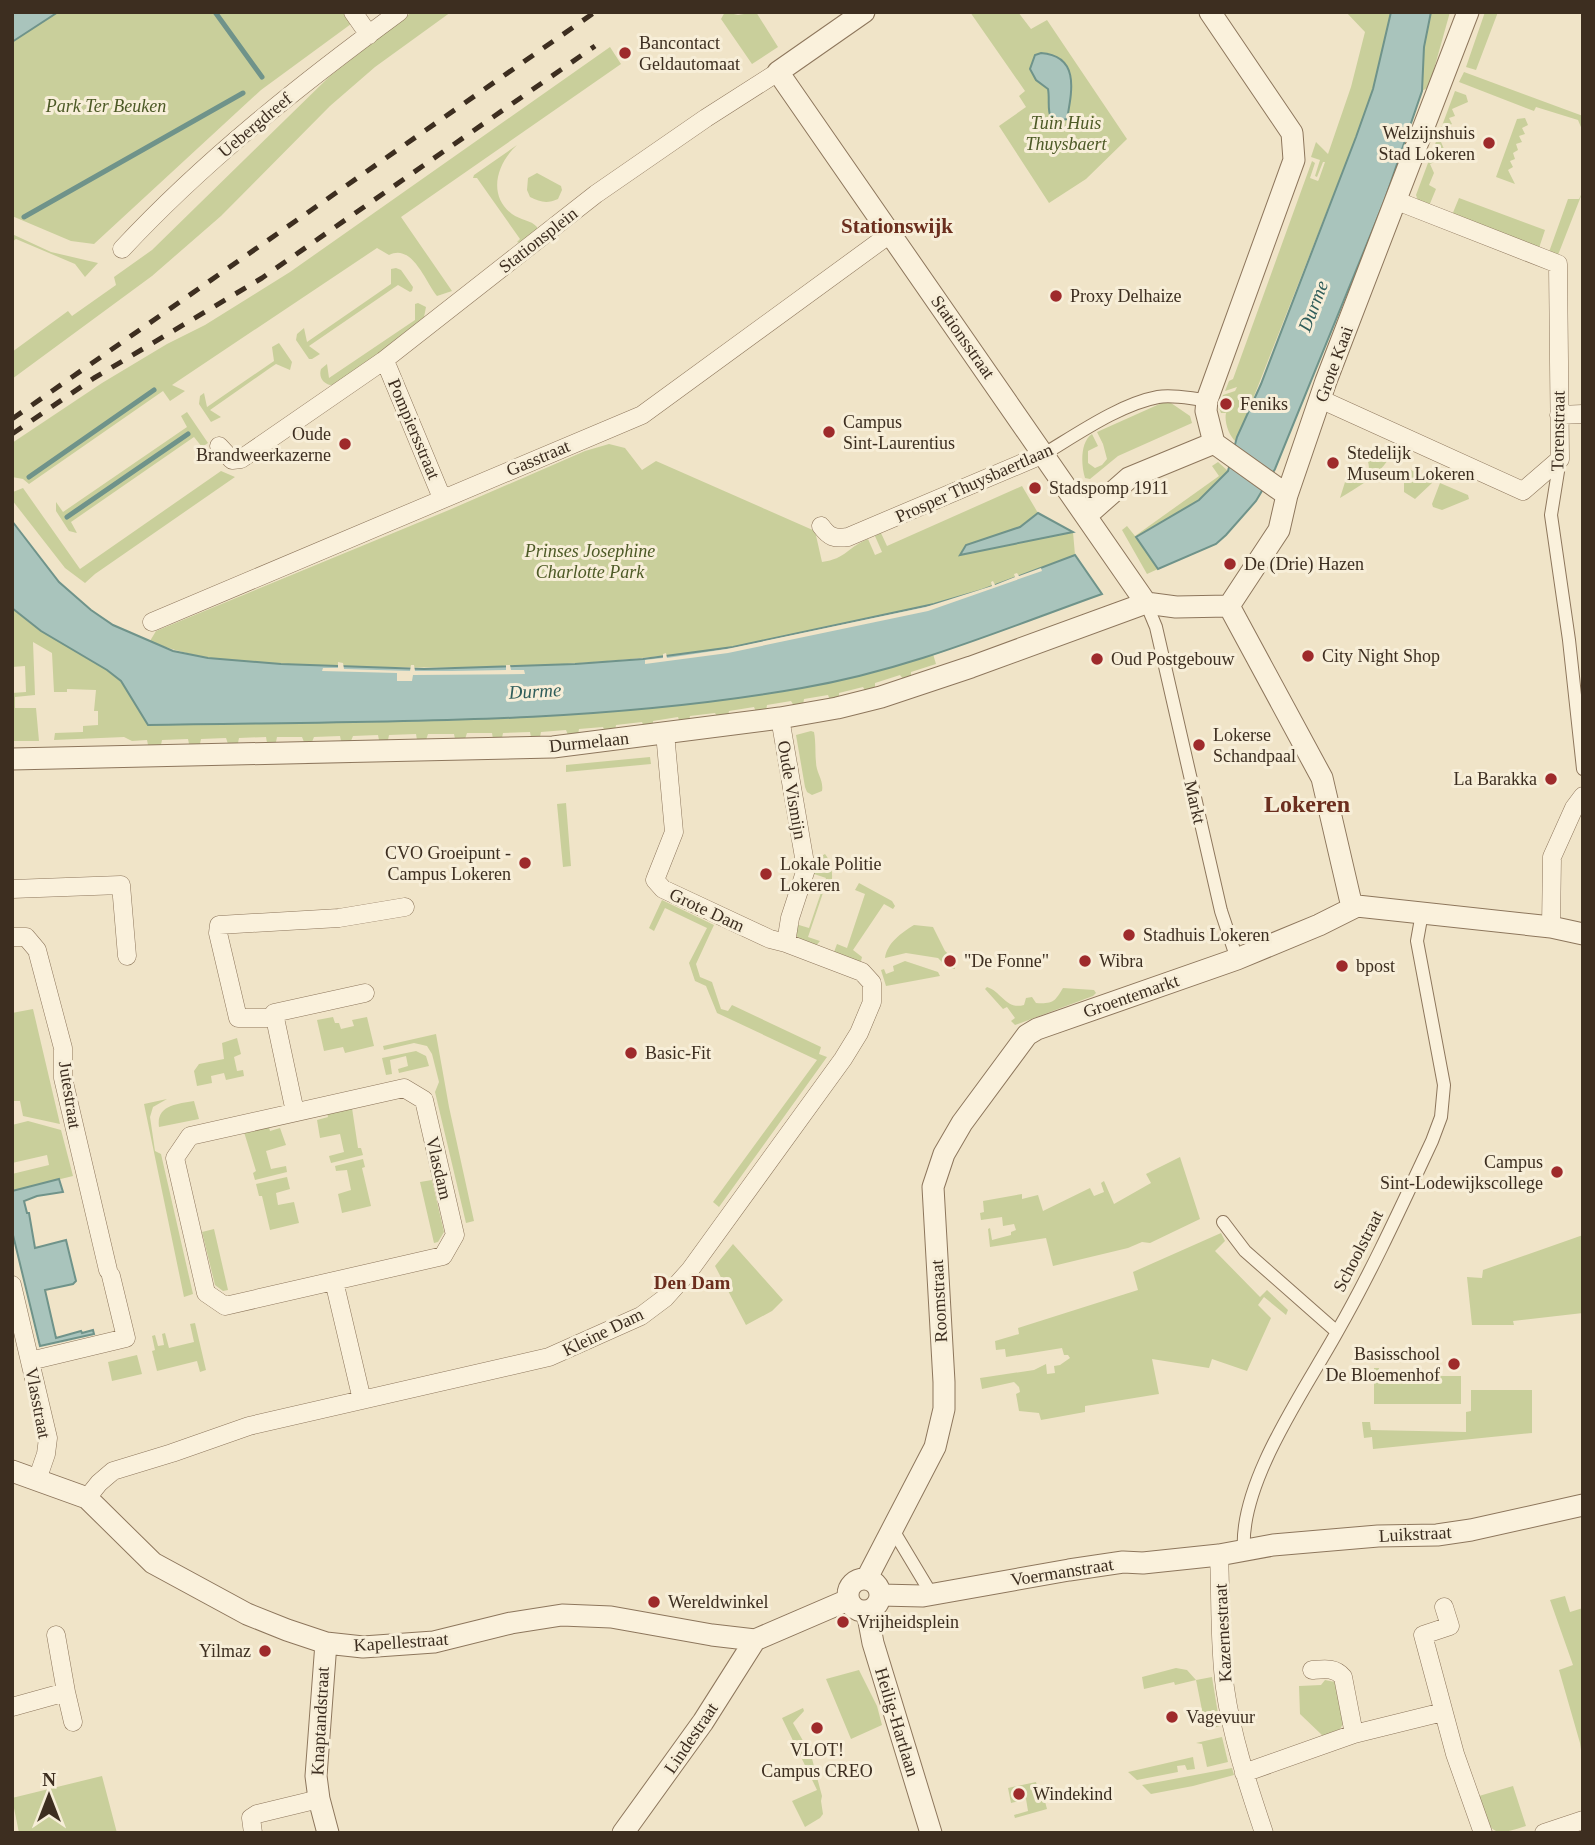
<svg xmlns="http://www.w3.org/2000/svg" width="1595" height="1845" font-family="'Times New Roman',serif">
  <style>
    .green { fill: #c9cf9b }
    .water { fill: #a9c4bc; stroke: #6f938a; stroke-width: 2 }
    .pier { fill: #f0e4c8 }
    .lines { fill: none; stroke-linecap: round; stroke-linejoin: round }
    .stream { stroke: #6f938a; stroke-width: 5 }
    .pedestrian-casing { stroke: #8d765c; stroke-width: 14 }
    .minor-casing { stroke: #8d765c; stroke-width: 19 }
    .tertiary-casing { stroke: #8d765c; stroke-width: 23 }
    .pedestrian { stroke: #faf1dc; stroke-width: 12 }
    .minor { stroke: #faf1dc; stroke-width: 18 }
    .tertiary { stroke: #faf1dc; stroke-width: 21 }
    .rail { stroke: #3d2e20; stroke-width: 5; stroke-dasharray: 12 12; stroke-linecap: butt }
    .poi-dot { fill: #9e2a2b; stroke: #f7eed8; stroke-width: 2.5 }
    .labels { text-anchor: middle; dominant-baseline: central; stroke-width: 6; stroke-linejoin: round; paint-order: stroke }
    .poi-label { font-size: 18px; fill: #3d2e20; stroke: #f7eed8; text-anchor: start }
    .park-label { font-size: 18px; font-style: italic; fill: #4d5a26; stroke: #f7eed8 }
    .street-label { font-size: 18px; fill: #3d2e20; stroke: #f7eed8 }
    .water-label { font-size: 19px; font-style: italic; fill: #2f5d5a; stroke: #f7eed8 }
    .neighbourhood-label { font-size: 19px; font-weight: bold; fill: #6b2e1e; stroke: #f7eed8 }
    .quarter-label { font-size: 21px; font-weight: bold; fill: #6b2e1e; stroke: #f7eed8 }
    .district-label { font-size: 24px; font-weight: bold; fill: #6b2e1e; stroke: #f7eed8 }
  </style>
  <rect width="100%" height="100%" fill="#f0e4c8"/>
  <path class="green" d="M12,12H344L351,24L261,90L94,244L71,241L12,216Z
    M412,12H451L375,67L330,106L221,216L152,276L12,379V352L68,311L72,316L116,285L114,277L152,250L330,76Z
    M725,12L738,15L756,12L778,47L752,64L721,19Z
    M970,12H1018L1031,29L1047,20L1127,139L1086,179L1049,203L999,126L1026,107L1019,96L1025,91Z
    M1346,12H1391L1373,89L1356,137L1236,442C1229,436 1224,422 1226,413H1221L1219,408L1223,395L1235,391L1237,387L1225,391L1229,381L1233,379L1312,161L1315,163L1310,178L1318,181L1319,179L1325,162H1323L1317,177L1315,176L1320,160L1311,157L1316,142L1328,154L1351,87L1365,32Z
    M1431,12H1450L1429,87L1422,91L1424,47Z
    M1485,12H1498L1476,70L1466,67Z
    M610,47L621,64L401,217L452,291L437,296C425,281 412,243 389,255L377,248L172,385L185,391L170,401L163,391L29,484L23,479L12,477V443L102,383L167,344L205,325L290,272Z
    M1464,72L1583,116V132L1578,120L1536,107L1534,111L1459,82Z
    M1455,91L1466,95L1468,102L1452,109L1455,116L1449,118L1452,124L1446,127L1449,133L1444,135L1446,140L1441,142L1444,149L1436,152L1439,160L1430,164L1434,173L1429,185L1436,189L1429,206L1418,201L1416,195Z
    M1525,118L1528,125L1522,128L1525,134L1519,136L1522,142L1516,144L1518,150L1513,153L1515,159L1510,161L1513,167L1508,170L1515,184L1496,177L1517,119Z
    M517,145C497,163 487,195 512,214C520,220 531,220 537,227V231L520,243L517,242L520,239L477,178H473L474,175Z
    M537,173L561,186L562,190L558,199C547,204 540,202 530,197L527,190L528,178Z
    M1583,191L1558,255L1549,252L1568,199H1579Z
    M1459,198L1545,230L1539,248L1452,215Z
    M12,234L51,252L98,263L85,277L75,264L16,239L12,242Z
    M396,268L401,270L413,287L412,291L410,292L398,285L309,346L320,354L312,359H309L296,340L297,334L304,328L307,342L391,284V269Z
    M418,303L426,307L424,317L382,351L334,385C325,386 318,378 321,369L327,364L329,378L415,320V304Z
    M279,343L292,362L290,370L276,364L270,368L210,410L221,417L211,422L199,404L200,396L204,393L207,407L274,361L272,347Z
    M1164,402L1171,403L1190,416L1192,423L1118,456L1090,479L1085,478C1081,465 1080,442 1092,434L1098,446L1088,451V463L1095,468L1102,465L1107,459L1103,444L1097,432Z
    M187,412L208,443L202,447L194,437L71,522L77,533L69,531L56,511V502L63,512L187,427L181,416Z
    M609,444L625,448L642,470L656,461L815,531L822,562C846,559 849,546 868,539L875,555L882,552L875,536L881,533L887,546L1022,486L1038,513L1073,532L1075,555C1029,572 983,590 935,604C744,658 546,673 348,666C283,664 211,667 150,641L156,631L449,510L585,451Z
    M1366,451L1388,460C1377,477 1356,488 1340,498L1351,463L1358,479H1363C1371,473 1370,463 1365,455Z
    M1218,462L1228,471L1199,500L1136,537L1158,569L1147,574L1122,530L1127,526L1135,536L1219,476L1212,466Z
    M1406,468L1432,479V483L1415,499L1404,492V470Z
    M221,471L235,477L95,574L85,583L65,568L12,500L13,492L23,488L80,569Z
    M1440,483L1468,495L1469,499L1442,510L1433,507L1432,504Z
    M12,608L41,631L107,670L121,681L149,725C331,722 514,725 695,703C775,693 857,680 933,654L936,664L911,672V678L904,680L900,675L875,683V689L866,692L863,687L839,693V698L830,700L828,695L804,699L803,705L794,706L791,701L767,705L766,711L756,712L754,707L729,711L728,716L718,718L715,713L690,716L689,721L680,723L678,717L653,721V726L644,727L642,722L616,725L615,731L605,732L603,727L579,729L578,735H568L566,730L541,732L540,737H531L530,732L503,733L502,738L493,739L492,733H467L465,739H455L454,734H428L426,740H417L416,734L389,735L388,740H379L378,735L353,736L351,741H341L340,736L314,737L312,742H304L302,737H277L276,742L267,743L266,737L239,738L238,743L228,744L226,738L201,739L200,744H189L188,739L162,740L161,745H148L147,740L132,741L124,737L54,740L55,733L83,732V726L98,725V711H94L96,690L67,689V692H54L52,653L33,642L35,695L15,697V708H36L39,741H12V693L26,692L25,666L12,667Z
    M811,731L814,732C816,743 815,752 816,762C816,773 824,780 822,791L812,795L807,792L805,787L796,735Z
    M650,757L651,764L566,772V765Z
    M566,803L571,866L563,867L557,804Z
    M825,854C833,864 833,876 831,889L825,887L808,937L820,941L815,947L798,938L793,929L799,925L809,928L826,878L814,874V860Z
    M859,883L892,901L895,906L893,909L884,904L853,950L862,957L861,961L855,962L834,952L837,944L847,948L865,894L855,890Z
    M662,900L714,925L696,964L700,977L712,982L721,1009L728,1011L732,1005L821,1047L819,1054L827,1057L719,1207L713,1202L817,1060L717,1013L706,986L695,981L689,963L707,928L665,908L654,931L649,928Z
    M914,925L933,927L945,951L954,959L955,969H949L938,958L906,953L885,958C887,943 901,933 914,925Z
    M905,961L938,972L940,976L886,986L881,970L884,969L886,974L894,971L893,966Z
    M987,987C1002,992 1006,1010 1024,1005L1026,998L1032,997L1036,1003C1054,1004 1055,1001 1063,988L1094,990L1096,993L1093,996L1015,1025L1011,1021L1015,1018L1007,1007L1003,1009L985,989Z
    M33,1009L60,1124L23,1116L20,1101H12V1013Z
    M333,1017L335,1023H339L341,1029L354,1026L352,1020L367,1017L374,1046L345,1053L343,1047L324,1051L317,1020Z
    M436,1034L449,1107L474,1221L466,1223L435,1092L439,1082L432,1054L427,1046L414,1043L384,1050L383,1046Z
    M237,1038L241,1054L234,1057L237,1071L243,1070L244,1076L226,1080L224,1073L211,1076L212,1083L197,1086L194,1071L199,1064L224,1059L222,1043Z
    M416,1051L426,1056L429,1066L399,1073L398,1069L408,1066L406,1056L390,1060L392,1074L386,1075L382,1058Z
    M167,1099L153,1107L150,1117L155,1151L161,1154L193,1294L184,1297L144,1104Z
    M194,1101L199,1119L159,1127C156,1105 177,1104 194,1101Z
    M352,1108L358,1148H361L363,1155L331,1163L329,1156L344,1152L340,1134L320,1138L317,1120L328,1117L327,1113Z
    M28,1121L61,1130L73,1176L12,1191V1174L49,1165L47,1155L12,1163V1125Z
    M269,1127L270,1131L280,1128L286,1145L266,1151L271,1169L286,1166L287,1172L255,1180L253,1173L256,1171L244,1132Z
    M1180,1157L1200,1219L1150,1243L1142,1242L1128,1248L1053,1266L1046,1238L990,1247L988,1229L990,1228L992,1240L1011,1235V1232L1016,1230L1014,1224L1003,1226L1002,1217L981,1220L980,1213L984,1212L983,1201L1022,1194V1199L1038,1195L1043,1211L1090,1188L1094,1196L1104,1192L1101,1183L1104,1181L1114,1204L1151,1183L1146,1174Z
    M363,1159L365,1167L362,1168L371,1206L342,1213L338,1194L351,1190L347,1170L336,1171L335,1166Z
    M287,1177L290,1189L276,1193L278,1205L294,1202L299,1223L270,1230L262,1196H259L256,1184Z
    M432,1180L444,1232L438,1242L434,1243L420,1182Z
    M214,1229L228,1290L223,1291L215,1285L202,1232Z
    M1221,1233L1225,1241L1215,1251L1260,1297L1267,1290L1288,1310L1286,1315L1264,1297L1258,1305L1271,1318L1247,1371L1212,1359L1209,1368L1152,1359L1159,1394L1085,1406V1412L1041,1420L1039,1413L1019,1411L1016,1394L1020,1392L1019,1387L1014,1382L982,1389L980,1378L1034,1370L1046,1364L1047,1374L1055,1373L1054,1366L1060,1365L1070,1358L1068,1355H1064L1062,1348L1006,1357L1005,1349L996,1350L995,1341L1019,1334L1018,1328L1138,1290L1133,1272Z
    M1583,1235V1313L1513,1321L1514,1325H1472L1467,1277L1482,1278L1483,1270Z
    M733,1244L783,1300L772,1311L746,1325L715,1266Z
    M195,1323L206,1370L200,1372L197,1361L157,1371L152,1351L155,1350L152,1336L155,1335L158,1346L164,1345L162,1334L165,1333L169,1348L194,1342L190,1324Z
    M137,1355L142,1374L112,1381L108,1362Z
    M1374,1368H1379V1376H1461V1404H1374Z
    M1471,1390H1532V1433L1373,1449L1372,1437L1364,1438L1362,1422H1370L1371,1430L1466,1432V1412L1471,1411Z
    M1565,1596L1570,1612L1583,1608V1765L1580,1743L1559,1670L1573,1665L1550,1600Z
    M1176,1668L1187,1670L1196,1680L1212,1677L1220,1726L1206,1730L1196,1680L1175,1685L1174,1682L1144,1689L1142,1677Z
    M859,1670L877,1706L882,1725L851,1739L826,1679Z
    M1325,1680L1335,1682L1343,1724L1340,1729L1323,1736L1300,1714L1299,1686L1321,1685Z
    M803,1708L804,1711L793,1723L811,1755L822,1796L821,1801L823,1814L820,1818L805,1827L792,1801L817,1790L782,1718Z
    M1222,1737L1228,1762L1207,1767L1202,1744L1196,1743Z
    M1193,1757L1195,1769L1187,1770L1185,1765L1177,1766L1178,1772L1137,1780L1128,1772Z
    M1232,1768L1234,1775L1193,1786L1151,1794L1142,1785Z
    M102,1776L117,1833H19L12,1798Z
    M1036,1782L1039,1794H1043L1047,1809L1015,1818L1014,1815L1028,1811L1026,1799L1011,1803L1008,1788Z
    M1513,1786L1526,1826C1487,1839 1491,1830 1479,1796Z"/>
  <path class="water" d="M12,12H58L12,42Z
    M1391,12H1431L1424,47L1422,91L1384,202L1275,469L1256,501L1226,535L1216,544L1158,569L1136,537L1199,500L1228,471L1237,437L1261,384L1356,137L1373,89Z
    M1041,53C1080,56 1072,91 1067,119C1042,126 1051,104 1048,89L1036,80L1030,69L1035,55Z
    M1038,513L1073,532L960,555L966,545L1020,527Z
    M12,521L59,582L91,610L113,625L173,651L208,658L281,664L424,669L575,664L643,659L733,647L934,604L982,590L1075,555L1102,594C1001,630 908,670 802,688C587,726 366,721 148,725L121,681L107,670L41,631L12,608Z
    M59,1179L63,1192L37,1196L24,1201L27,1213H29L35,1248L66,1240L76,1281L73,1284L45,1290L56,1338L81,1331L82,1333L93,1330L94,1334L40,1346L12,1231V1191Z"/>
  <path class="pier" d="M1041,568L1042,571L928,611L728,653L645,664V660L663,658V654L666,653L667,658L727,649L926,607L992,586L991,582L993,581L995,585L1015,577L1014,574L1017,573L1019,576Z
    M338,662L343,663L344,669L410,671L411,665H414L415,671H452L506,670V665H510L511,670H524L525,674L413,675L412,681H397V673L322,671L323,668H338Z"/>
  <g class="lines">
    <path class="stream" d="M215,12L262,77
      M24,217L243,93
      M29,477L154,390
      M67,517L188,434"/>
    <g class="pedestrian-casing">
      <path id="pedestrian" d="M1044,454C1076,435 1120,404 1158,397C1173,394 1192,399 1207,400
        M1560,459L1551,515L1569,640L1583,769
        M1146,603L1156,627L1221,911L1237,959
        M1223,1222L1245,1251L1337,1332
        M893,1530L932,1595
        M1244,1550C1239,1483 1305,1390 1337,1332C1372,1271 1402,1205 1432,1141L1441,1117L1444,1085L1417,941L1422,913"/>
    </g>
    <g class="minor-casing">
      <path id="minor" d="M353,12L369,35
        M122,249C205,160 301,84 399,12
        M383,361L388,368L442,498
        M1320,399L1523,491L1560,459L1558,264L1397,201
        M1559,415L1583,414
        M219,446L232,460L241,459L383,361L596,194L706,118L778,72
        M821,526C829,537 834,539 848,537L1044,454
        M152,622L642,415L890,234
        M780,718L806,869L790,918L786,943
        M12,889L121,885L127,956
        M1551,927L1552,857L1574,808L1583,796
        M12,937H26L37,950L63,1048V1078L108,1270
        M275,1018L274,1013L365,993
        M404,1088L424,1100L455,1235L443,1256L225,1306L206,1293L175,1158L190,1136Z
        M295,1112L275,1018H238L218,933L219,925L339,918L405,907
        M334,1281L362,1400
        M12,1285L48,1438L46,1454L37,1480
        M30,1361L126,1338L111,1276
        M87,1498L99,1483L113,1471L172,1453L249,1426L549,1357L641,1316L665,1298L690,1270L843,1059L859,1033L872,1002V983L862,972L786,943L770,939L663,889L655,880L674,832L665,733
        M1219,1555C1221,1599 1219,1644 1225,1688C1232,1738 1248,1785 1264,1833
        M1444,1607L1450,1626L1423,1635L1455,1754L1483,1833
        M1312,1670C1324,1669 1335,1667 1343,1677L1354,1734
        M66,1692L73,1722
        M12,1707L66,1692L56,1635
        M1244,1773L1354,1734L1443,1712
        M253,1833L251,1818L257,1814L319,1799
        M1544,1833L1583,1820"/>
    </g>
    <g class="tertiary-casing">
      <path id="tertiary" d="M864,12L778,72L1146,603
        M1210,12L1292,133L1294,160L1207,400L1206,411L1214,443
        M1087,515L1129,478L1214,443L1287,495
        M1229,606L1322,778L1352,907
        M12,759L553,747L780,718L837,708L881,697L971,667L1146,603L1176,607L1229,606L1279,530L1287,495L1326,381L1468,12
        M12,1471L87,1498L153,1563L247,1614L287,1630L326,1643L363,1647L434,1642L511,1623L562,1615L611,1617L712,1635L755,1640
        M867,1578L935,1447L944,1409V1382L933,1187L944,1154L962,1123L1027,1035L1037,1029L1237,959L1319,925L1357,906L1551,927L1583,934
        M848 1595a16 16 0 1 1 32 0a16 16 0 1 1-32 0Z
        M880,1595L923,1596L1069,1570L1123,1562L1143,1563L1219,1555L1273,1545L1378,1536L1437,1535L1471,1530L1583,1505
        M867,1611L873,1643L931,1833
        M755,1640L848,1600
        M326,1643L316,1776L319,1799L328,1833
        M623,1833L703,1722L755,1640"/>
    </g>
    <use href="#pedestrian" class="pedestrian"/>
    <use href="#minor" class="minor"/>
    <use href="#tertiary" class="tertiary"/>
    <path class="rail" d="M12,419L595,12
      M12,434L94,378L262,278L595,46"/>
  </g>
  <g class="poi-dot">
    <circle cx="625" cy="53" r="7"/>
    <circle cx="1489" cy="143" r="7"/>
    <circle cx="1056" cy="296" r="7"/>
    <circle cx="1226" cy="404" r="7"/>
    <circle cx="829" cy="432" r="7"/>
    <circle cx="345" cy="444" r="7"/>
    <circle cx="1333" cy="463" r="7"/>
    <circle cx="1035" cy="488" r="7"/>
    <circle cx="1230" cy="564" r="7"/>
    <circle cx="1308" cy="656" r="7"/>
    <circle cx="1097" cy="659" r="7"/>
    <circle cx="1199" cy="745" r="7"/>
    <circle cx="1551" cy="779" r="7"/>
    <circle cx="525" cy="863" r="7"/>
    <circle cx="766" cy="874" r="7"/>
    <circle cx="1129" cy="935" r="7"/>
    <circle cx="950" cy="961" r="7"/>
    <circle cx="1085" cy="961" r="7"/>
    <circle cx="1342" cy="966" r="7"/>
    <circle cx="631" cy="1053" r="7"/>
    <circle cx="1557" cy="1172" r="7"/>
    <circle cx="1454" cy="1364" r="7"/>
    <circle cx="654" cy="1602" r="7"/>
    <circle cx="843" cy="1622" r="7"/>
    <circle cx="265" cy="1651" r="7"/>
    <circle cx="1172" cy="1717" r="7"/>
    <circle cx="817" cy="1728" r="7"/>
    <circle cx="1019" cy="1794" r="7"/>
  </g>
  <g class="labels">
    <g class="poi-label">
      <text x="639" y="43">Bancontact<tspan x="639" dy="21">Geldautomaat</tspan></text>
      <text x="1475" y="133" text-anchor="end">Welzijnshuis<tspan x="1475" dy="21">Stad Lokeren</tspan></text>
      <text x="1070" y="296">Proxy Delhaize</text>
      <text x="1240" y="404">Feniks</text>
      <text x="843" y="422">Campus<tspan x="843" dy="21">Sint-Laurentius</tspan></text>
      <text x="331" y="434" text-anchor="end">Oude<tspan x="331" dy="21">Brandweerkazerne</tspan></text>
      <text x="1347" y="453">Stedelijk<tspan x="1347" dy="21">Museum Lokeren</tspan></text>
      <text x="1049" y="488">Stadspomp 1911</text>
      <text x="1244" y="564">De (Drie) Hazen</text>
      <text x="1322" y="656">City Night Shop</text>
      <text x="1111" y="659">Oud Postgebouw</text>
      <text x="1213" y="735">Lokerse<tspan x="1213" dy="21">Schandpaal</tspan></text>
      <text x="1537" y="779" text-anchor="end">La Barakka</text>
      <text x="511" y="853" text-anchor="end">CVO Groeipunt -<tspan x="511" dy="21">Campus Lokeren</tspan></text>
      <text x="780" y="864">Lokale Politie<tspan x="780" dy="21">Lokeren</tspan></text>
      <text x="1143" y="935">Stadhuis Lokeren</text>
      <text x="964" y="961">"De Fonne"</text>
      <text x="1099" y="961">Wibra</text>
      <text x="1356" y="966">bpost</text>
      <text x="645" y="1053">Basic-Fit</text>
      <text x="1543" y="1162" text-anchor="end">Campus<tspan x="1543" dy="21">Sint-Lodewijkscollege</tspan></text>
      <text x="1440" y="1354" text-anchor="end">Basisschool<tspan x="1440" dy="21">De Bloemenhof</tspan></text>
      <text x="668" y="1602">Wereldwinkel</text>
      <text x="857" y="1622">Vrijheidsplein</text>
      <text x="251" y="1651" text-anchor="end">Yilmaz</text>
      <text x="1186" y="1717">Vagevuur</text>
      <text x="817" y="1750" text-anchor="middle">VLOT!<tspan x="817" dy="21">Campus CREO</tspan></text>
      <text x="1033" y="1794">Windekind</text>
    </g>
    <g class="park-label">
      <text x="106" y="106">Park Ter Beuken</text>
      <text x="1066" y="123">Tuin Huis<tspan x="1066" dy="21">Thuysbaert</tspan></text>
      <text x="590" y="551">Prinses Josephine<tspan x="590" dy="21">Charlotte Park</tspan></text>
    </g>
    <g class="street-label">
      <text transform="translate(255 125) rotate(-40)">Uebergdreef</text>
      <text transform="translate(538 240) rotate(-38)">Stationsplein</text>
      <text transform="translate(963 337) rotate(55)">Stationsstraat</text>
      <text transform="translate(1334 364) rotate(-70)">Grote Kaai</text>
      <text transform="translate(414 429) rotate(67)">Pompiersstraat</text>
      <text transform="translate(1558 431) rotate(-89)">Torenstraat</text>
      <text transform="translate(538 458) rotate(-23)">Gasstraat</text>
      <text transform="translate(974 483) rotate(-24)">Prosper Thuysbaertlaan</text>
      <text transform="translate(589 742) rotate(-6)">Durmelaan</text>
      <text transform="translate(792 790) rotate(80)">Oude Vismijn</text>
      <text transform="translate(1195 802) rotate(77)">Markt</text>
      <text transform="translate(707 910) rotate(25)">Grote Dam</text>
      <text transform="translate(1131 996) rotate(-19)">Groentemarkt</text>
      <text transform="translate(70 1095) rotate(81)">Jutestraat</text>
      <text transform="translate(439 1168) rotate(77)">Vlasdam</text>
      <text transform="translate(1358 1251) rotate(-63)">Schoolstraat</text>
      <text transform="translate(939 1301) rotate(-93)">Roomstraat</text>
      <text transform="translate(603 1332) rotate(-26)">Kleine Dam</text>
      <text transform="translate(38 1403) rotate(79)">Vlasstraat</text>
      <text transform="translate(1415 1534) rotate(-3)">Luikstraat</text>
      <text transform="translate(1062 1572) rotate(-9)">Voermanstraat</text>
      <text transform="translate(1223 1633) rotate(-93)">Kazernestraat</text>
      <text transform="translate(401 1642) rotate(-4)">Kapellestraat</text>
      <text transform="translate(320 1721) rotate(-87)">Knaptandstraat</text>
      <text transform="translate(897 1722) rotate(73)">Heilig-Hartlaan</text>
      <text transform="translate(691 1738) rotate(-56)">Lindestraat</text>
    </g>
    <g class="water-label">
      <text transform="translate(1313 306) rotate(-69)">Durme</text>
      <text transform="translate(535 691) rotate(-3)">Durme</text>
    </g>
    <g class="neighbourhood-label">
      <text x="692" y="1282">Den Dam</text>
    </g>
    <g class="quarter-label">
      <text x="897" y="226">Stationswijk</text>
    </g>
    <g class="district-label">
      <text x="1307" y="804">Lokeren</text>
    </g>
  </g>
  <rect width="1595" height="1845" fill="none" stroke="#3d2e20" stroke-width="28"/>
  <g transform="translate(49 1796)" stroke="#f7eed8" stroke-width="5" paint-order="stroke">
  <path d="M0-5L12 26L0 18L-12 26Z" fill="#3d2e20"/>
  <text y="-10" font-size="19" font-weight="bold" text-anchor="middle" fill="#3d2e20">N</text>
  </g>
</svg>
